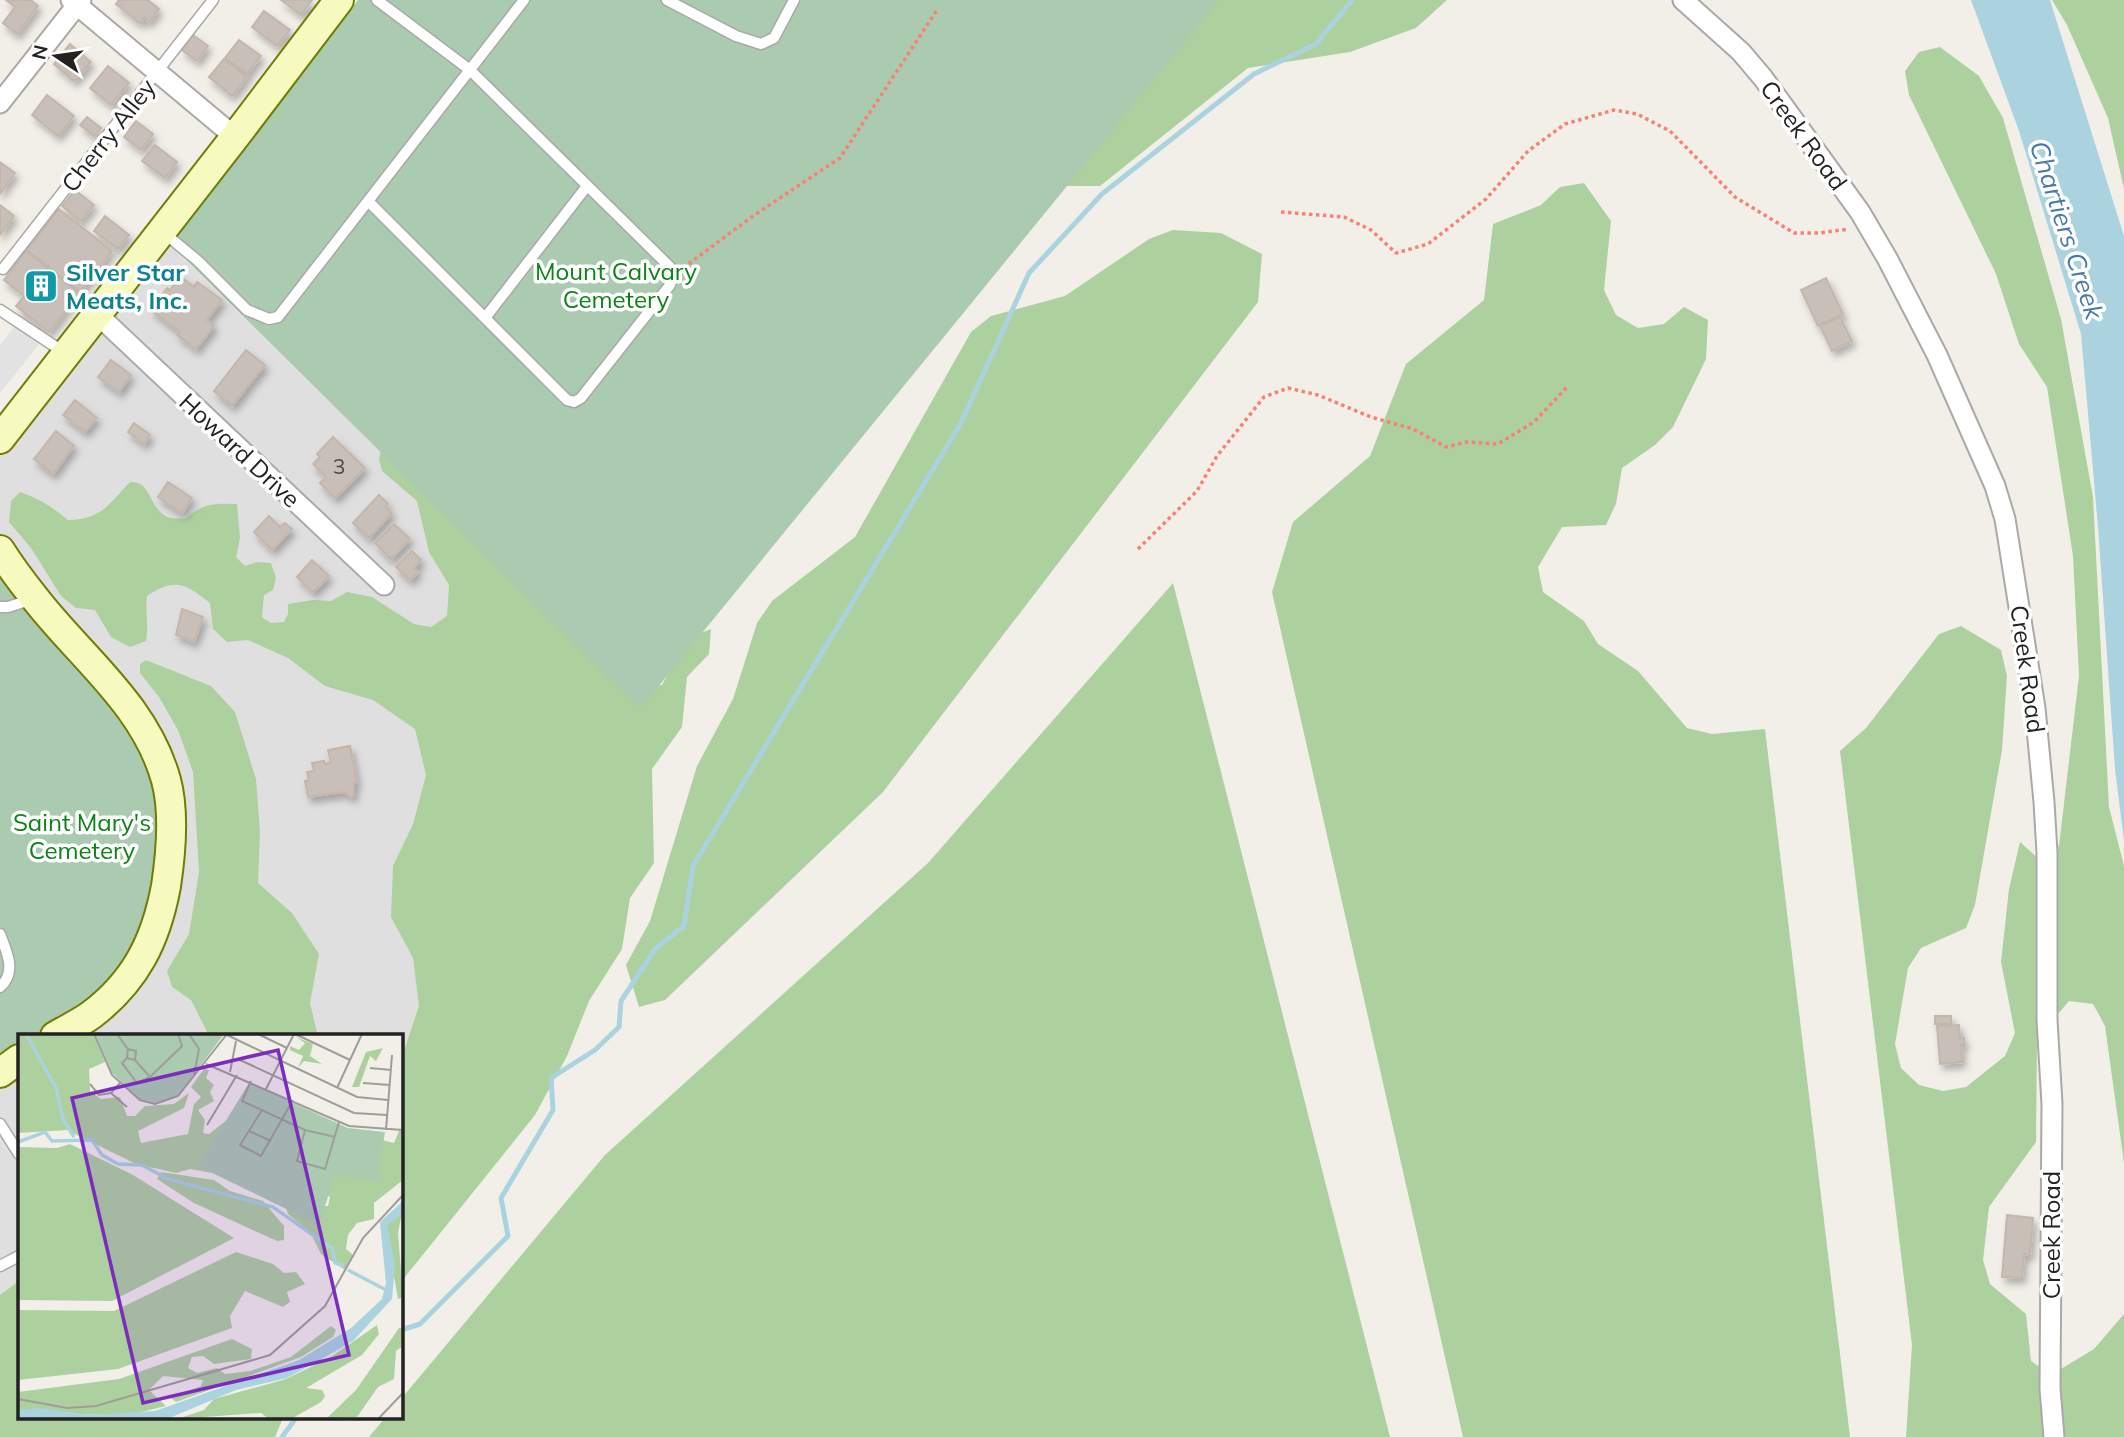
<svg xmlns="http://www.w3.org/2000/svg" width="2124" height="1437" font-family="Mulish,sans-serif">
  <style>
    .residential { fill: #e0dfdf }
    .forest { fill: #add19e }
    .cemetery { fill: #aacbaf }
    .parking { fill: #e2e2e2 }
    .water { fill: #aad3df }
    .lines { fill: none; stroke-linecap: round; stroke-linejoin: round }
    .stream { stroke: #aad3df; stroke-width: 5 }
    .building { fill: #c7bfb8; stroke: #c4b6ab; stroke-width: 2; filter: url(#shadow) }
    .lane-casing { stroke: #a9a9a9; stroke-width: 13 }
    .street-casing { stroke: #a9a9a9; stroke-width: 23 }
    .secondary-casing { stroke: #707d05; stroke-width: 32 }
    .path { stroke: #fa8072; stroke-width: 3.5; stroke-dasharray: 3.5 3.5; stroke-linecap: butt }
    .lane { stroke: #fff; stroke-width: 10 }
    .street { stroke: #fff; stroke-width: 19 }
    .secondary { stroke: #f7fabf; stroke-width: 28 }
    .labels { text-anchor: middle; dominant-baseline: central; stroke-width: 7; stroke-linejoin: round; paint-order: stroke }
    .number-label { font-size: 21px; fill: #4b4948 }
    .street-label { font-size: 24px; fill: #222; stroke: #fff }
    .park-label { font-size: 24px; fill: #0c8416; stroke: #fff }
    .culture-label { font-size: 24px; font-weight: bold; fill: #0d838f; stroke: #fff; text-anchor: start }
    .water-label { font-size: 26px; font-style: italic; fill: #4a7aab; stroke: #fff }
    .inset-river { fill: none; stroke: #aad3df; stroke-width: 3.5 }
    .inset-road { fill: none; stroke: #9f9d99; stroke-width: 2 }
    .view { fill: #7b2cbf; fill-opacity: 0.15; stroke: #7b2cbf; stroke-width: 3.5 }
    .inset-edge { fill: none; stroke: #222; stroke-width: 3.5 }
  </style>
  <defs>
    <filter id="shadow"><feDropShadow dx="3.5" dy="5.5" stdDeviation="3.5" flood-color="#0004"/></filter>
  </defs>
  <rect width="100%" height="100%" fill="#f2efe9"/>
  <path class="residential" d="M159,234L640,709L401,1066V1036H55L0,550V439Z
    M19,1059V1319L0,1321V1073Z"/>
  <path class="forest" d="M1087,0H1447L1416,28L1350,52L1248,68L1100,186H1047Z
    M2052,0H2124V189L2108,118L2067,25Z
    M1940,47L1979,76L2003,118L2061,319L2093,497L2109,807L2124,866V1163L2105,1026L2093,1004L2069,1001L2037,1039L2036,1142L1989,1207L1983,1260L1990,1284L2026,1314L2031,1361L2051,1375L2094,1349L2124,1314V1437H1906L1912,1345L1840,751L1866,728L1939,634L1961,626L2001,650L2007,676L2002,750L1975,905L1966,928L1921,948L1908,968L1895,1044L1901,1068L1919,1085L1943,1091L1966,1087L2005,1056L2015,1033L2001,962L2009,889L2020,842L2038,858L2059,846L2079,676L2073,556L2047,387L2019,344L1996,274L1909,95L1905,71L1919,52Z
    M1584,183L1611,221L1604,290L1616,315L1638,328L1664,324L1684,307L1708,320L1706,359L1673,427L1655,445L1622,468L1616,504L1606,525L1562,527L1538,567L1543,592L1584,621L1598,644L1638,671L1687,728L1712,734L1765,729L1850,1437H1463L1272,592L1293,522L1370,456L1406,364L1484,300L1493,224L1541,205L1560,187Z
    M1173,230L1221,233L1262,254L1258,302L883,792L665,1000L639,1007L626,965L650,921L697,766L733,699L757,623L772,601L855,537L971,332L991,316L1065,296L1149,239Z
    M381,449L640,686L662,685L686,639L711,629L709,654L687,677L682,727L652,769L654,863L630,898L622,949L589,1001L567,1056L535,1115L401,1282V1055L403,1054L419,1006L413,958L391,917L393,866L413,824L426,775L415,729L373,700L325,686L288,658L248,640L227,642L213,629L210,603C186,584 175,577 147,596C145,611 149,625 146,641L130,647L111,637L95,610L76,608L61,596L31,548L9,522L11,501L20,492C38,498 53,507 68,520C102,519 108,505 130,482C151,480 149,508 167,517C171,519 180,518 185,519C204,503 213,503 237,504L240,538L236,557L245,566L257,562L271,563L276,578L273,590L264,595L262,617L271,623L284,622L288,614V604L313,600L331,601L347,592L372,597L414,624L431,627L447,616L449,585L429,552L417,501L382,471L379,459Z
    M1173,583L1390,1437H369L385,1418H401V1399L605,1155L928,863Z
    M146,660L211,686L235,712L256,779L260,832L258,883L292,913L319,954L310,1003L318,1036H209L191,1000L172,987L167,971L189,934L199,872L193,772L178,730L159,697L140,673V664Z
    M19,1281V1418H283L275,1437H0V1295Z"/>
  <path class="cemetery" d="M358,0H1219L640,709L169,243Z
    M0,571L117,695L161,783L160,894L112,990L45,1036H19V1053L0,1065Z"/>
  <path class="parking" d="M25,313L49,332L0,393V345Z"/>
  <path class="water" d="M1971,0H2050L2124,236V841L2115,769L2098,527L2081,334L2019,131Z"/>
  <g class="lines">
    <path class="stream" d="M401,1330L420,1324L508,1236L501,1198L553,1110L551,1078L595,1050L619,1027L621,1001L656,948L684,926L693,866L961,423L1029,273L1102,194L1254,74L1316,44L1352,0
      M282,1437L296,1418"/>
  </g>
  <path class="building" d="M6,0H31L38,6L17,34L3,23L15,7Z
    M119,0H148L159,9L149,22L144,18L140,23L116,4Z
    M281,0H312L301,15Z
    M264,11L290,30L277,46L252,27Z
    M193,35L208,46L197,61L182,50Z
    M239,40L261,56L247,74L225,58Z
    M70,44L91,62L74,81L54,64Z
    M224,59L247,77L232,96L209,77Z
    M108,66L129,83L111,105L90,88Z
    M47,95L74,116L58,136L32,115Z
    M87,117L101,128L94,136L80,125Z
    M136,121L153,134L141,150L124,137Z
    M155,145L177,162L165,178L142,161Z
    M0,162L15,173L0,194Z
    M75,190L94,205L81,221L62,206Z
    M0,205L14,216L0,235Z
    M59,209L112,251L80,292L27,250Z
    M105,216L129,235L118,249L94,231Z
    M26,251L79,293L49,332L16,306L24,296L4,280Z
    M180,276L194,287L197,282L222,300L207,320L214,326L196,349L177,335L180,332L151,310L167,288L170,290Z
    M1826,278L1843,314L1818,326L1801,290Z
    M1840,317L1852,341L1832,351L1820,326Z
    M246,350L265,365L232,406L214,391Z
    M111,360L131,375L119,392L98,377Z
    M75,400L97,418L85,432L63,415Z
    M134,423L150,435L144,444L128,432Z
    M56,431L74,446L53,474L34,459Z
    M333,437L365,468L335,498L320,483L326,477L313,464L320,457L317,454Z
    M168,482L192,498L182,513L158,497Z
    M379,495L388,504L385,507L392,513L369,538L353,523Z
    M269,516L280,527L285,523L292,529L272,550L254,532Z
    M394,524L410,539L391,559L375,543Z
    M412,551L421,560L414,568L418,572L410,580L396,567Z
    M312,560L329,576L313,592L297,577Z
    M182,609L203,617L194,642L176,635Z
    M350,746L357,783H354V795L351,797L344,792L308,797L305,781L309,780L307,772L314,771L312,763L324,761L325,764L331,762L328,750Z
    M1935,1016H1951V1024H1935Z
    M1959,1025L1960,1038H1964V1045H1961L1962,1062L1940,1064L1937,1026Z
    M2007,1215L2033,1218L2030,1255L2024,1254L2022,1278L2002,1277Z"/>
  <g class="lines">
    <g class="lane-casing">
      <path id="lane" d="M667,0L736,36L761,44L774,38L794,0
        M368,201L567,400L574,402L581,398L670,285L673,275L671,268L470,70L377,0
        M163,232L198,261L247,310L269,319L278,317L524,0
        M3,269L213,0
        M0,310L65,353
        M485,318L587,186
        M0,607H8L33,599
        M0,934C7,953 17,972 0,987
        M0,1124L19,1154
        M0,1266L19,1256"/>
    </g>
    <g class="street-casing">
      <path id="street" d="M71,0L235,137
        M1683,0L1741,52L1763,78L1860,212L1887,258L1937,355L1995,486L2005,519L2035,708L2044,802L2047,853V1020L2052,1104L2050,1389L2054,1437
        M0,103L81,0
        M97,314L384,585"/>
    </g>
    <g class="secondary-casing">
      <path id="secondary" d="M0,439L235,137L339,0
        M0,550C10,566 22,582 34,597C80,657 145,704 166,780C175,813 171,853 166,886C156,940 136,981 91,1015C80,1023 67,1029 55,1036
        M0,1073L19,1059"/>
    </g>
    <path class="path" d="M1281,212L1344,217L1371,230L1396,253L1428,244L1486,199L1528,151L1565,124L1614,110L1637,114L1670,131L1735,197L1794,233H1819L1849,229
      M683,268L753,216L840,158L937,10
      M1138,549L1197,491L1217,456L1264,397L1288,388L1318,395L1371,417L1413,429L1446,447L1466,442L1498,444L1534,422L1568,386"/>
    <use href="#lane" class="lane"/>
    <use href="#street" class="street"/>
    <use href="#secondary" class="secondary"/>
  </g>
  <defs>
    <g id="building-square" transform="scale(1.75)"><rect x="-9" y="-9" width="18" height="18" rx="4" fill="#0f9aa8" stroke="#fff"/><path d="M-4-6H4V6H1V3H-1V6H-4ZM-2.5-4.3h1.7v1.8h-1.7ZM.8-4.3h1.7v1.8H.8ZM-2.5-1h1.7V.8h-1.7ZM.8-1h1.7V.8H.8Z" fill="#fff"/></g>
  </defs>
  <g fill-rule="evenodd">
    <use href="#building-square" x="41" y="286"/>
  </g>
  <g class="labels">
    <g class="number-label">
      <text x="339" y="466">3</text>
    </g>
    <g class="street-label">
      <text transform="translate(108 135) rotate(-52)">Cherry Alley</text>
      <text transform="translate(1804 135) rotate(54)">Creek Road</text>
      <text transform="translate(240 450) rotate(43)">Howard Drive</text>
      <text transform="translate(2028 669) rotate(82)">Creek Road</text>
      <text transform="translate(2051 1235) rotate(-90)">Creek Road</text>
    </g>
    <g class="park-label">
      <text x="616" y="271">Mount Calvary<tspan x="616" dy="28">Cemetery</tspan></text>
      <text x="82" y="822">Saint Mary's<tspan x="82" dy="28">Cemetery</tspan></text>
    </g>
    <g class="culture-label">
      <text x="66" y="272">Silver Star<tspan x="66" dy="28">Meats, Inc.</tspan></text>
    </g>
    <g class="water-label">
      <text transform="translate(2067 230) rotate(72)">Chartiers Creek</text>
    </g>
  </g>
  <g transform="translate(18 1034)">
    <rect width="385" height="385" fill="#f2efe9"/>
    <path d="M0,0H75L87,28L71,35L72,57L83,65L102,63L109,82H117L127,72L156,70L171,59L166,74L120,97L123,109L170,100L176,70L183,63L173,53L186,35L191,36L188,44L196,51L192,58L196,67L180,76L187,86L185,99L191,100L209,86L183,131L194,139L172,135L158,139L118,130L49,96L0,99ZM278,3L295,10L292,22L304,30L286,27L280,34L285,22L272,16V12L281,16L287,9ZM365,14L358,27L352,22L341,53H334L348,18ZM381,97H385V146L356,169V185L339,189L330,201L328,215L335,221L327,236L303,220L292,198L270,180L268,173L310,172L312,163L298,155L363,106L376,109ZM52,110L115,141L216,204L94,267L0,266V113L39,114ZM143,138L196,146L212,157L245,167L266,192V206L259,207L176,169L139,145ZM385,174L380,199L385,263L380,265L367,192ZM218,218L255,230L266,239L278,238L287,250L269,258L272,268L265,273L227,257L212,282L214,294L100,335L0,346V276L96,277ZM359,291L361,300L344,321L288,354L304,356L307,362L303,368L273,385H251L243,379L159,385L186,376L196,365L268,345L313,323ZM313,292L318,296L315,303L283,323L158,368L153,364L183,352L185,346L145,342L131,356L148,372L111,381L0,380V358L101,345L214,305L234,315L233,325L196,330L185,322L174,323L170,334L179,339L199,334L207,340L232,337L273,323ZM381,294H385V312L378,317L376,345L360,353L339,383L308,385L338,356Z" fill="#add19e"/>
    <path d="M77,0H206L160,62L137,69L122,65L94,39ZM231,49L330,94L367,98L359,148L317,141L301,191L180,132Z" fill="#aacbaf"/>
    <path d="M385,167V180L369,191L377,230L374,265L335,307L300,327L269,344L218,356L149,385H0V376L22,374L70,381L137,377L281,326L333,294L364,265L368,249L362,188Z" fill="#aad3df"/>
    <path class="inset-river" d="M8,0L38,54L45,85L56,103M0,108L27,98L34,107L74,106L84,121L100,130L124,131L150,145L255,173L315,215L317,229L326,232M330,236L368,256"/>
    <path class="inset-road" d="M76,0L94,41L122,66L137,70L160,62L209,0M99,0L110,15L118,17L117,26L109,24L110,15M171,0L181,15L176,41M207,0L339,63L370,66M240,0L269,14M277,0L332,26M109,24L104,29L119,49L132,43M117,26L132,43L164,12L160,0M222,26L336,79L369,81M188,30L331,92L385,96M352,34L373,36M212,38L218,7M233,47L224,67L287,96L317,103M102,49L93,59L109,73M345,49L372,51M72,50L81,61L93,59M319,54L344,0M248,55L276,0M244,76L222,111L243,122L275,66M189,91L219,41M287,96L279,127L307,135L321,88M368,96L374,21M231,97L253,107M0,365L49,374L78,372L252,321L307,272L345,204L385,161M360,385L385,359"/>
    <path class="view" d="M260,16L331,321L125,369L54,64Z"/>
    <rect width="385" height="385" class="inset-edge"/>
  </g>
  <g transform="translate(56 56) rotate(283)" stroke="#ffffff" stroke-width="5" paint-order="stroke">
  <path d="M0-5L12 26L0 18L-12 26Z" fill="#222222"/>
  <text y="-10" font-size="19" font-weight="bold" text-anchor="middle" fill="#222222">N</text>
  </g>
</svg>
